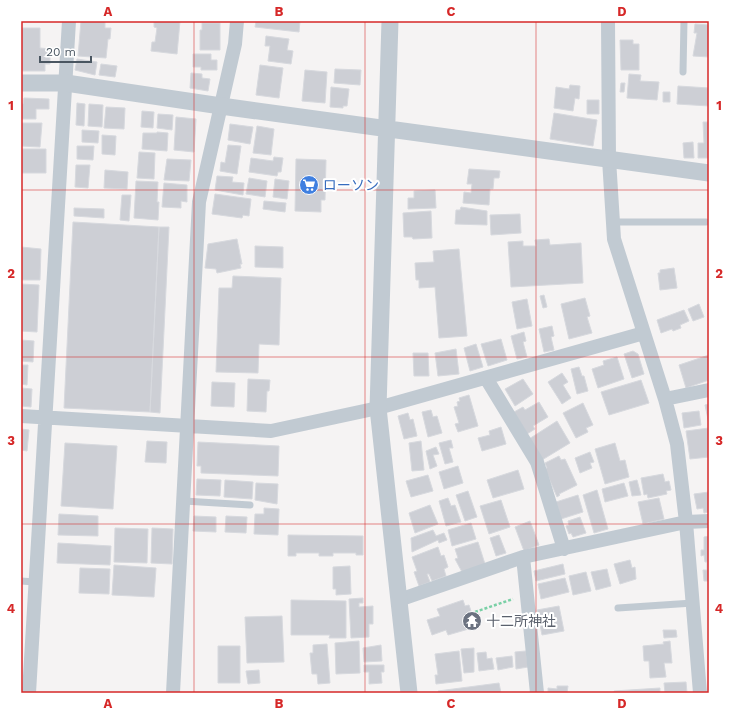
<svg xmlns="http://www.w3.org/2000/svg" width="730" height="714" font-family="'Work Sans','Noto Sans JP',sans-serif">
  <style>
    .building { fill: #cdcfd5; stroke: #d7d9de }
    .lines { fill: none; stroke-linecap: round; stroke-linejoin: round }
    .path { stroke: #7ad0a6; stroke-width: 2.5; stroke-dasharray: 3 2; stroke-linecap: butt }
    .service { stroke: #c1cad2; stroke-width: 7 }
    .minor { stroke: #c1cad2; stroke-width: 14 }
    .tertiary { stroke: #c1cad2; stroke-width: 17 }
    .grid { fill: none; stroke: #d62828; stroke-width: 1; stroke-opacity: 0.55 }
    .labels { text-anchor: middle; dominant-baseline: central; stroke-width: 4; stroke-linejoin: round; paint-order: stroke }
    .shop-label { font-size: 14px; fill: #366cbe; stroke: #fff; text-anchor: start }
    .worship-label { font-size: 14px; fill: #5b616d; stroke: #fff; text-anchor: start }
    .neatline { fill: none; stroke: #d62828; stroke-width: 1.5 }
    .grid-label { font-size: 13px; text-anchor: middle; font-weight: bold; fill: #d62828 }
  </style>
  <rect width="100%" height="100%" fill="#f5f3f3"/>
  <path class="building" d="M81,21H105V28H111L110,39H108L106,58L78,56Z
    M154,21H180L177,54L151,51L152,42H155L157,28L154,27Z
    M256,21H300L299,32L255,27Z
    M202,23H220V50H200V30H202Z
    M695,24L709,25V57L693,56L697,33H694Z
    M21,28H40V48L50,49V64H45V71H21Z
    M266,36L289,39L287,50L293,51L291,64L268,61L270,46H265Z
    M620,40H633V44H639V70H621Z
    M193,54H211V60H217V70H201V67H193Z
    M77,59L97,62L95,75L75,70Z
    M101,64L117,66L115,77L99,75Z
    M260,65L283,68L279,98L256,95Z
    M335,69L361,70L360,85L334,83Z
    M305,70L327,72L325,103L302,101Z
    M191,73L202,74V78L210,79L208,91L190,88Z
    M629,74L641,75L640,81L659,82L657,100L627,98Z
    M621,83H625L624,92H620Z
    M570,85L580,86L579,99L575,98L573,111L554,108L556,87L569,89Z
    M678,86L709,88V106L677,104Z
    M331,87L349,89L347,106H343V108L330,107Z
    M663,92H670V102H663Z
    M24,98L49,99V109H36V119H21V104H23Z
    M587,100H599V114H587Z
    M77,103L85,104L84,126L76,125Z
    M89,104L103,105L102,127L88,126Z
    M106,107L125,108L124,129L104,128Z
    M142,111L154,112L153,128L141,127Z
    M554,113L597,120L593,146L550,139Z
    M158,114L173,115L172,130L157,128Z
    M176,117L196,119L194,152L174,150Z
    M703,122H709V158H698V143H704Z
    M21,123H42L40,147L21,146Z
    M230,124L253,127L250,144L228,140Z
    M257,126L274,129L271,155L253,153Z
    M82,130L99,131L98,143L82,142Z
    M157,132L168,133L167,151L142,149L143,133H157Z
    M102,135L116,136L115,155L102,154Z
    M693,142L694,158H684L683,143Z
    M228,145L241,146L237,174L220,171L221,162L225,163Z
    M77,146H94L93,160L77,159Z
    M21,149H46V173H21Z
    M139,152L155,153L154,179L137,178Z
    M274,157L283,158L281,172H278L277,176L249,172L251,158L273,161Z
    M167,159L191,160L189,181L164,180Z
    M296,159L326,160L325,200H321V212L295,211Z
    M76,165H90L88,188L75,187Z
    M469,169L500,171L499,178H494L493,189H490L489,205L463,203L464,192L471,193L472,184H467Z
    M105,170L128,172L127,189L104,188Z
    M217,176L233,177L232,182L244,183L243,195L215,190Z
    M249,178L267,181L265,197L246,194Z
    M275,179L289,181L287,199L273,197Z
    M136,181L158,182L157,202H159L158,220L134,218Z
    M164,183L187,185V202L181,201V208L162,207Z
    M435,190L436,208L408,209V198H414V191Z
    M215,194L251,199L249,216L243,215L242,218L212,214Z
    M122,195H131L129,221L120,220Z
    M264,201L286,203L285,212L263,209Z
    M461,207L487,211V225L455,224L456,210H460Z
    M74,208L104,209V218L74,216Z
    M431,211L432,238L413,239L412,237H404L403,213Z
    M520,214L521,233L491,235L490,215Z
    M73,222L159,227L150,412L64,408Z
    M159,227H169L160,413L150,412Z
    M237,239L242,264H240L241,268L217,273L216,269L205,268L208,244Z
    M549,239L550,245L581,243L583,283L511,287L508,242L523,241V246H536L535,240Z
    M255,246L283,247V268L255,267Z
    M21,247L41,249L40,280H21Z
    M459,249L467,336L439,338L435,287L419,288V280H416L415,263L434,262L433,251Z
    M674,268L677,288L660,290L658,273H660V270Z
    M233,276L281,278L279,345L259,344L258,373L216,372L219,288H232Z
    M21,284L39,285L37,332L21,331Z
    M544,295L547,307L543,308L540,296Z
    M585,298L590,316L587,317L592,333L569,339L561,304Z
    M527,299L532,326L517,329L512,302Z
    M699,304L704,317L693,321L688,309Z
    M684,310L689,321L680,325L681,328L673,331L672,329L661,333L657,320Z
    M552,326L554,336L551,337L554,350L544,352L539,329Z
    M524,332L526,341L523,342L527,357L517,359L511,336Z
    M501,339L507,360L488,366L481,344Z
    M21,340L34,341L33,362L21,361Z
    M476,344L483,367L470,371L464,348Z
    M456,349L459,374L438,376L435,353Z
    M633,351L638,354L644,374L632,378L624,354Z
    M413,353H428L429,376H414Z
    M709,355V380L686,388L679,365Z
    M617,357L624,379L598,388L592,369L604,365L603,361Z
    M21,365H28L27,385L21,384Z
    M579,367L582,376H584L588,391L577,394L571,369Z
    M562,373L568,382L563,385L571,398L562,404L548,382Z
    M248,379L270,380L269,391H267L266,412L247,411Z
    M523,379L533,394L515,406L505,389Z
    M641,380L649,403L609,415L601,392Z
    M212,382L235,383L234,407L211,406Z
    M21,388L32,389L31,407L21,406Z
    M469,395L478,426L458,432L455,424L459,423L454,407L458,406L457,402L460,401L459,398Z
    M539,402L548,417L533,426L535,429L527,434L514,412L523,407L525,410Z
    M583,403L593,425L586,428L588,432L576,438L563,413Z
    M709,404V424L705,405Z
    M431,410L433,417L437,416L442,433L428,437L422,412Z
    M699,411L701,425L684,428L682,413Z
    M408,413L410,420L413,419L417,436L404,439L398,416Z
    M557,421L570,443L542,460L529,439Z
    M501,427L506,444L482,451L478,438L490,435L489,431Z
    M709,428V457L690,459L686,431Z
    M21,429L29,430L27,451L21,450Z
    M451,440L453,448H449L453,462L445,464L439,443Z
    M147,441L167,442L166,463L145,462Z
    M421,441L424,470L412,471L409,443Z
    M198,442L279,446L278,476L201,473V466H197Z
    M65,443L117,446L113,509L61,506Z
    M615,443L620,461L625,460L629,477L605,484L595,449Z
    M436,447L439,454L433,455L437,466L430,469L426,451Z
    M590,452L594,462L590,463L592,468L580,473L575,458Z
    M559,456L561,460L565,459L577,485L559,494L560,495L557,497L545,469L547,468L545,463Z
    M458,466L463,483L444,489L439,472Z
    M518,470L524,489L493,498L487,480Z
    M663,474L665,482L669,481L671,490L666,491L667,494L648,498L647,494L644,495L641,478Z
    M428,475L433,491L411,497L406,481Z
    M197,479L221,480L220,496L196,495Z
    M225,480L253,482L252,499L224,497Z
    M637,480L641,495L632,496L629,482Z
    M256,483L278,484L277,504L255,500Z
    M624,483L628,496L605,502L602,489Z
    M597,490L608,529L594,533L583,495Z
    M468,491L477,517L465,521L456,495Z
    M709,492V512L704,513L703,508L697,509L694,494Z
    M578,495L583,512L561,519L556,502Z
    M448,498L451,506L455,505L461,522L446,526L439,501Z
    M659,498L664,519L643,524L638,502Z
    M501,500L510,527L489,534L480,506Z
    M430,505L438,524L415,533L409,513Z
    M264,508L279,509L278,535L254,534L255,514H264Z
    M59,514L98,516V536L58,535Z
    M194,516L216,517V532L193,531Z
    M226,516L247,517L246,533L225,532Z
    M580,517L586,533L573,537L571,533L569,534L566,526L569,525L568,521Z
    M530,521L539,545L524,551L515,527Z
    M471,523L476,539L452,546L448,530Z
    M115,528L148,529L147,563L114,562Z
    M152,528L173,529L172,564L151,563Z
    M433,530L436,536L444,533L447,540L439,543L438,540L412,552L411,538Z
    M288,535L363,536V555H356V553H333V556H319V553H296V556H288Z
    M499,535L506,553L496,556L490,538Z
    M709,536V581H704L703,570H707V562H705L704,555L701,556V550H704V537Z
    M478,542L485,564L462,572L455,559L458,558L455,549Z
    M58,543L111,546L110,565L57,563Z
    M438,547L441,556L444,555L448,567L444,569L446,576L432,581L429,574H427L430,582L419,586L414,572L417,571L412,557Z
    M630,560L632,568L635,567L636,579L620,584L614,564Z
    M563,564L565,574L536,581L534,571Z
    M114,565L156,568L154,597L112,595Z
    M350,566L351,594L336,595V589H333V567Z
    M80,568L110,569L109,594L79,593Z
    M607,569L611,586L596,590L591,572Z
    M586,572L591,591L573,595L569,576Z
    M565,578L569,592L541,599L538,584Z
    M363,598V603H359V607L373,606V624H369V637L351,638L349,599Z
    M291,600L346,601V638H329L330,635H291Z
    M463,600L465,606L469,605L474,620L470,621L472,628L448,635L446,630L432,635L427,620L440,616L437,609Z
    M559,606L564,631L542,635L537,610Z
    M282,616L284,662L247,663L245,617Z
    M663,630H676L677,637L664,638Z
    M359,641L360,673L336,674L335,643Z
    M670,641L672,663H664L666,677L650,678L649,661H644L643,646L664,644L663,642Z
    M327,644L330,683L318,684L317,674H312L310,653H313V645Z
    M381,645L382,661L364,662L363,648Z
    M218,646H240V683H218Z
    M474,648V672L464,673L461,649Z
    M459,651L462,681L436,684L435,675H438L435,654Z
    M526,651L528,667L516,669L515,652Z
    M486,652L487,659L492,658L494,669L479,671L477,653Z
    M512,656L513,667L498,670L496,658Z
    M364,665H384V672H381L382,683L369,684V672H364Z
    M259,670L260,683L248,684L246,671Z
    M686,682L687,693H665L664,683Z
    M499,683L501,693H439L438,691Z
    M557,686H568L567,693H548V688L557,689Z
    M660,688V693H614V691Z"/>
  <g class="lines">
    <path class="path" d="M475,612L513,599"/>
    <path class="service" d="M683,72L684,21
      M613,222H706
      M184,501L250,505
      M21,581L35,582
      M618,608L693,603"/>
    <path class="minor" d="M608,21L609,159L614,239L665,399L677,444L686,522L700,693
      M486,378L537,462L564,549
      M665,399L709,390
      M21,416L271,431L378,408L644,333
      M523,557L537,693
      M399,600L523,557L686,522L709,521
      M29,693L69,21
      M173,693L199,202L235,44L237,21"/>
    <path class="tertiary" d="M390,21L378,408L409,693
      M21,83H66L221,106L709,173"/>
  </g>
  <path class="grid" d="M194,21V693M365,21V693M536,21V693M21,190H709M21,357H709M21,524H709"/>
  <defs>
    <g id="supermarket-disc" transform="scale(1)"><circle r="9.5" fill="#3f7fe0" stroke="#fff"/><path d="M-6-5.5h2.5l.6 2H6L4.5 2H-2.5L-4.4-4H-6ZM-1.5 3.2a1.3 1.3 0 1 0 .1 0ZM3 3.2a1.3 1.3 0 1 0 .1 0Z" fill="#fff"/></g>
    <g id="temple-disc" transform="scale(1)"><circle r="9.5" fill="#6b7280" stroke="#fff"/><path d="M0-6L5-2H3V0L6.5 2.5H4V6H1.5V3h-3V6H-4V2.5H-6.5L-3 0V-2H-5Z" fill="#fff"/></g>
  </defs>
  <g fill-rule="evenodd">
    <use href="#supermarket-disc" x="309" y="185"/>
    <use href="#temple-disc" x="472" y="621"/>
  </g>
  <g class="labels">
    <g class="shop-label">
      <text x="323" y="185">ローソン</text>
    </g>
    <g class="worship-label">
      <text x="486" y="621">十二所神社</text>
    </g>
  </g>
  <rect width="730" height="714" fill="none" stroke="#ffffff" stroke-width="44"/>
  <path d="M40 56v6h51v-6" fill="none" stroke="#4a5661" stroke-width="2"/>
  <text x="46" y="56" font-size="12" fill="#4a5661" stroke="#ffffff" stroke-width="3" paint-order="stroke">20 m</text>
  <rect x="22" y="22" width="686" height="670" class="neatline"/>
  <g class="grid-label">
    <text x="108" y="16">A</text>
    <text x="279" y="16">B</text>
    <text x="451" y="16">C</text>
    <text x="622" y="16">D</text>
    <text x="11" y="110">1</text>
    <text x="719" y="110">1</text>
    <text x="11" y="278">2</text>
    <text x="719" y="278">2</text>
    <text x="11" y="445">3</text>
    <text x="719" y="445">3</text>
    <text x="11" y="613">4</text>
    <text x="719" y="613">4</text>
    <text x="108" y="708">A</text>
    <text x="279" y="708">B</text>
    <text x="451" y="708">C</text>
    <text x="622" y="708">D</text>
  </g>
</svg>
